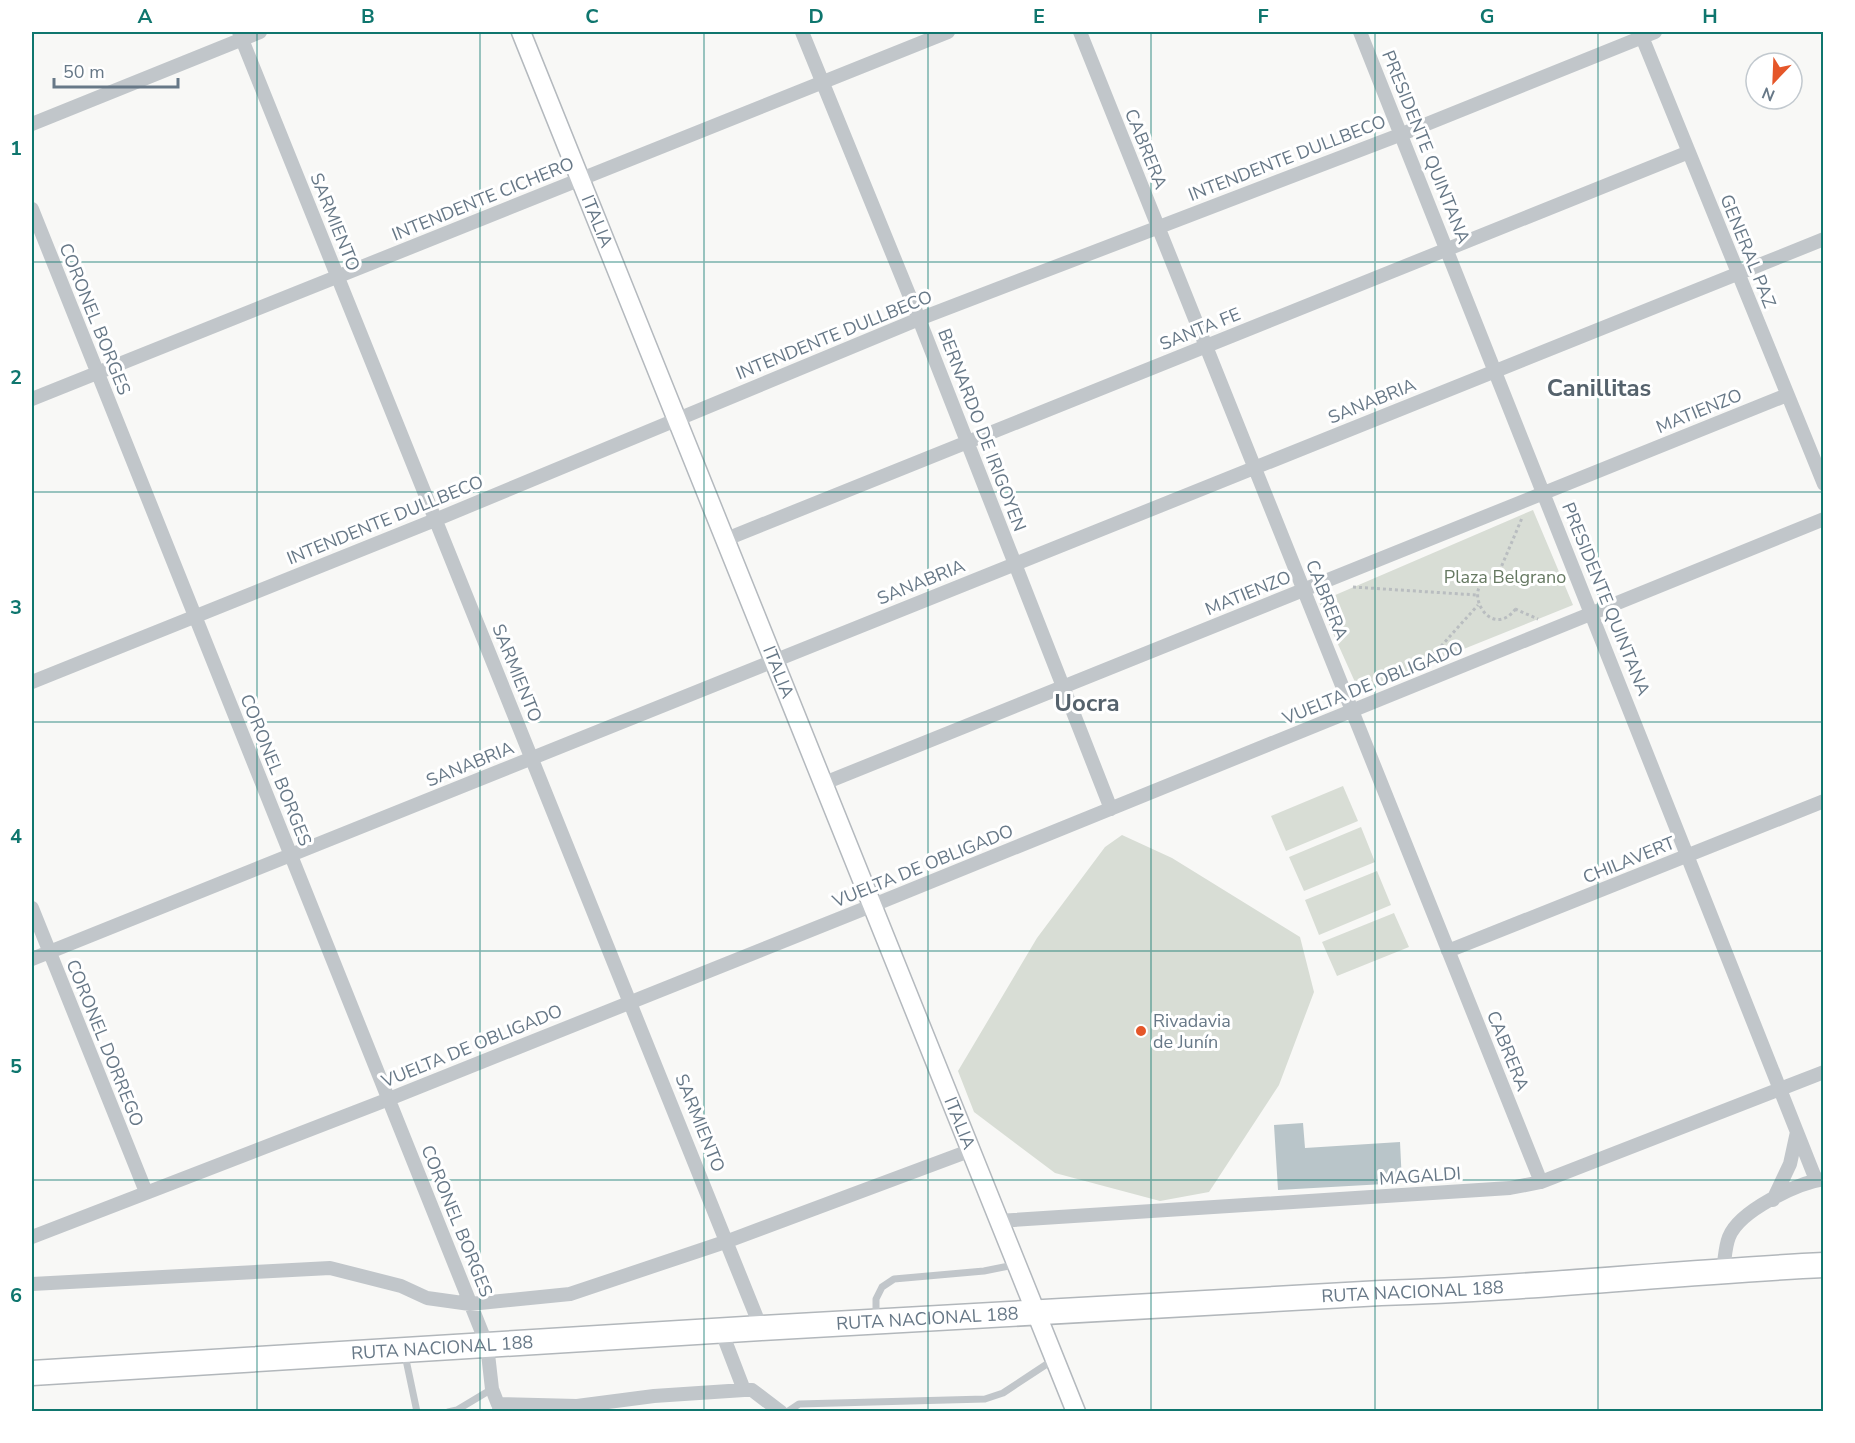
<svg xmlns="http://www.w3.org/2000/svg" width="1855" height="1443" font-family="'Nunito Sans',sans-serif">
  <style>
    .green { fill: #d8ddd5 }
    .water { fill: #b9c5c9 }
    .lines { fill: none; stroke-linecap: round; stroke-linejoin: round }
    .secondary-casing { stroke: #b4b9be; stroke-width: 21 }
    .highway-casing { stroke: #b2b7bb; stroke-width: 27 }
    .path { stroke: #b9bdc0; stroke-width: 3; stroke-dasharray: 3 3; stroke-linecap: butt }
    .lane { stroke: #c1c6ca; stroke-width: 7 }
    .street { stroke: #c1c6ca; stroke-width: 14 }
    .secondary { stroke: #fff; stroke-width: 18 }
    .highway { stroke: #fff; stroke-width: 24 }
    .grid { fill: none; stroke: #0f766e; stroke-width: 1.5; stroke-opacity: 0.55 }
    .poi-dot { fill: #e55629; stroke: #fff; stroke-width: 2 }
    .labels { text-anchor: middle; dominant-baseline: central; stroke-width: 6; stroke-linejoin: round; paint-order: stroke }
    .street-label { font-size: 18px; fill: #677887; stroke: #fff }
    .park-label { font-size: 18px; fill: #667962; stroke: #fff }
    .poi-label { font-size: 18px; fill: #677887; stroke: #fff; text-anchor: start }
    .district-label { font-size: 24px; font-weight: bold; fill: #55626c; stroke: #fff }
    .neatline { fill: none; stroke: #0f766e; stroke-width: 2 }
    .grid-label { font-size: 20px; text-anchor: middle; font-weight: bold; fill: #0f766e }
  </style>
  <rect width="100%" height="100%" fill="#f8f8f6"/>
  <path class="green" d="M1533,510L1573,605L1359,691L1319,602Z
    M1343,786L1358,821L1286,851L1271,816Z
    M1361,827L1375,862L1304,891L1289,857Z
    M1122,835L1172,858L1300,937L1314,992L1279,1085L1209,1192L1160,1201L1055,1173L974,1112L958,1071L1037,938L1105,847Z
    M1377,871L1391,905L1319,935L1305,900Z
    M1394,913L1409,947L1337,976L1322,942Z"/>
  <path class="water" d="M1303,1123L1305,1148L1400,1142L1402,1183L1278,1190L1274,1125Z"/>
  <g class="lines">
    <g class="secondary-casing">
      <g id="secondary">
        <path id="s1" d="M521,32L1076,1412"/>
      </g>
    </g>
    <g class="highway-casing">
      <g id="highway">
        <path id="s2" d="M32,1373L761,1328L1381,1293C1529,1289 1676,1272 1824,1265"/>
      </g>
    </g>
    <path class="path" d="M1497,577L1522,518
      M1504,577C1452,572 1488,649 1517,607
      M1353,587L1477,595
      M1515,609L1538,619
      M1425,664L1478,605"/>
    <path class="lane" d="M876,1319V1299L882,1287L894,1279L984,1271L1014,1265
      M405,1355L417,1412
      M448,1412L457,1410L492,1389
      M787,1412L799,1404L985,1399L1003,1393L1053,1360"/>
    <path class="street" d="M239,32L761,1328
      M802,32L919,319L1111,809
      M1080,32L1541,1182
      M1360,32L1816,1180
      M1640,32L1824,484
      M32,124L260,32
      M32,209L487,1345L492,1389L501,1412
      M32,399L948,32
      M724,540L1689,152
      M32,682L435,520L919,319L1402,134L1655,32
      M822,784L1787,395
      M32,908L146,1192
      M1448,951L1824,801
      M32,959L1824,239
      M1773,1200L1790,1164L1797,1132
      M998,1221L1510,1188L1541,1182L1824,1072
      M32,1237L389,1099L871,906L1824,519
      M1723,1269C1725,1259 1725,1247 1729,1237C1739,1211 1797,1183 1824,1179
      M32,1284L330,1268L401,1286L427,1298L470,1304L570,1294L728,1241L969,1151
      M721,1330L744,1390
      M498,1404L577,1406L654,1396L744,1390H752L781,1412"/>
    <use href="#secondary" class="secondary"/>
    <use href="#highway" class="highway"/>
  </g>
  <path class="grid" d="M257,32V1412M480,32V1412M704,32V1412M928,32V1412M1151,32V1412M1375,32V1412M1598,32V1412M32,262H1824M32,492H1824M32,722H1824M32,951H1824M32,1180H1824"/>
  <circle class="poi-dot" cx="1141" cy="1031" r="6"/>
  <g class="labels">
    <g class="street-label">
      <text transform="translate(1426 147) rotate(68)">PRESIDENTE QUINTANA</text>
      <text transform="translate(1146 149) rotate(68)">CABRERA</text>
      <text transform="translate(1287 158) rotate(-21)">INTENDENTE DULLBECO</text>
      <text transform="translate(483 199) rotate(-22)">INTENDENTE CICHERO</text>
      <text transform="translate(335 222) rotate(68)">SARMIENTO</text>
      <text stroke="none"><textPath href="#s1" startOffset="204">ITALIA</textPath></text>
      <text transform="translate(1748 251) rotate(68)">GENERAL PAZ</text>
      <text transform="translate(95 319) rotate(68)">CORONEL BORGES</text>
      <text transform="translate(1200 329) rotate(-22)">SANTA FE</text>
      <text transform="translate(834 335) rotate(-22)">INTENDENTE DULLBECO</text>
      <text transform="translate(1372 401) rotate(-22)">SANABRIA</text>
      <text transform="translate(1699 411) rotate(-22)">MATIENZO</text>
      <text transform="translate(982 430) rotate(69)">BERNARDO DE IRIGOYEN</text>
      <text transform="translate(385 520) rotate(-22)">INTENDENTE DULLBECO</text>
      <text transform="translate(921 582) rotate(-22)">SANABRIA</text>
      <text transform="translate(1248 593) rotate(-22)">MATIENZO</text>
      <text transform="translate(1606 599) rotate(68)">PRESIDENTE QUINTANA</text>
      <text transform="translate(1327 600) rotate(68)">CABRERA</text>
      <text transform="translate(517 673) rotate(68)">SARMIENTO</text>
      <text stroke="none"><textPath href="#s1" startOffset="690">ITALIA</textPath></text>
      <text transform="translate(1373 683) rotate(-22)">VUELTA DE OBLIGADO</text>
      <text transform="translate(470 764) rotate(-22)">SANABRIA</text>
      <text transform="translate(276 770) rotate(68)">CORONEL BORGES</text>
      <text transform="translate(1629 860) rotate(-22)">CHILAVERT</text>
      <text transform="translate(923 866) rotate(-22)">VUELTA DE OBLIGADO</text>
      <text transform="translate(105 1043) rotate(68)">CORONEL DORREGO</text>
      <text transform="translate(472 1046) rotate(-22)">VUELTA DE OBLIGADO</text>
      <text transform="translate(1508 1051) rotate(68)">CABRERA</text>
      <text transform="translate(700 1123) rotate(68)">SARMIENTO</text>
      <text stroke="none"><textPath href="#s1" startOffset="1176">ITALIA</textPath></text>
      <text transform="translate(1420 1176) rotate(-4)">MAGALDI</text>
      <text transform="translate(457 1221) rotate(68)">CORONEL BORGES</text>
      <text stroke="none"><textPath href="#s2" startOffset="1383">RUTA NACIONAL 188</textPath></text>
      <text stroke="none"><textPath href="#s2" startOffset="897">RUTA NACIONAL 188</textPath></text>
      <text stroke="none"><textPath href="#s2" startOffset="411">RUTA NACIONAL 188</textPath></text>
    </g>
    <g class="park-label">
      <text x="1505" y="577">Plaza Belgrano</text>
    </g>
    <g class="poi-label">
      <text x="1153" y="1021">Rivadavia<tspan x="1153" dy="21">de Junín</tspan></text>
    </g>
    <g class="district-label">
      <text x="1599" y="388">Canillitas</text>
      <text x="1087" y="703">Uocra</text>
    </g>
  </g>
  <rect width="1855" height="1443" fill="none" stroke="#ffffff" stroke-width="66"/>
  <g transform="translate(1774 81) rotate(203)"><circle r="28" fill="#ffffff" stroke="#c2c9cf" stroke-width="1.5"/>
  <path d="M0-4.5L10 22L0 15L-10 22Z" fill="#e55629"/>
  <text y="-9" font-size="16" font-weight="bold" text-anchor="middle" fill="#677887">N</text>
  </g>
  <path d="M54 78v9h124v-9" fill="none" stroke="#677887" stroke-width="3"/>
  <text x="63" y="78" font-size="18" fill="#677887" stroke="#ffffff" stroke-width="4.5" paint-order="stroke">50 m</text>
  <rect x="33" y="33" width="1789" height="1377" class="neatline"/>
  <g class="grid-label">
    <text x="145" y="23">A</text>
    <text x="368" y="23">B</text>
    <text x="592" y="23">C</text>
    <text x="816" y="23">D</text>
    <text x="1039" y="23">E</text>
    <text x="1263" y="23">F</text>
    <text x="1487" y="23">G</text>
    <text x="1710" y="23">H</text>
    <text x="16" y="155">1</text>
    <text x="16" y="384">2</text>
    <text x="16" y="614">3</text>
    <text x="16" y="843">4</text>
    <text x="16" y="1073">5</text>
    <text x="16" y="1302">6</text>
  </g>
</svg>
